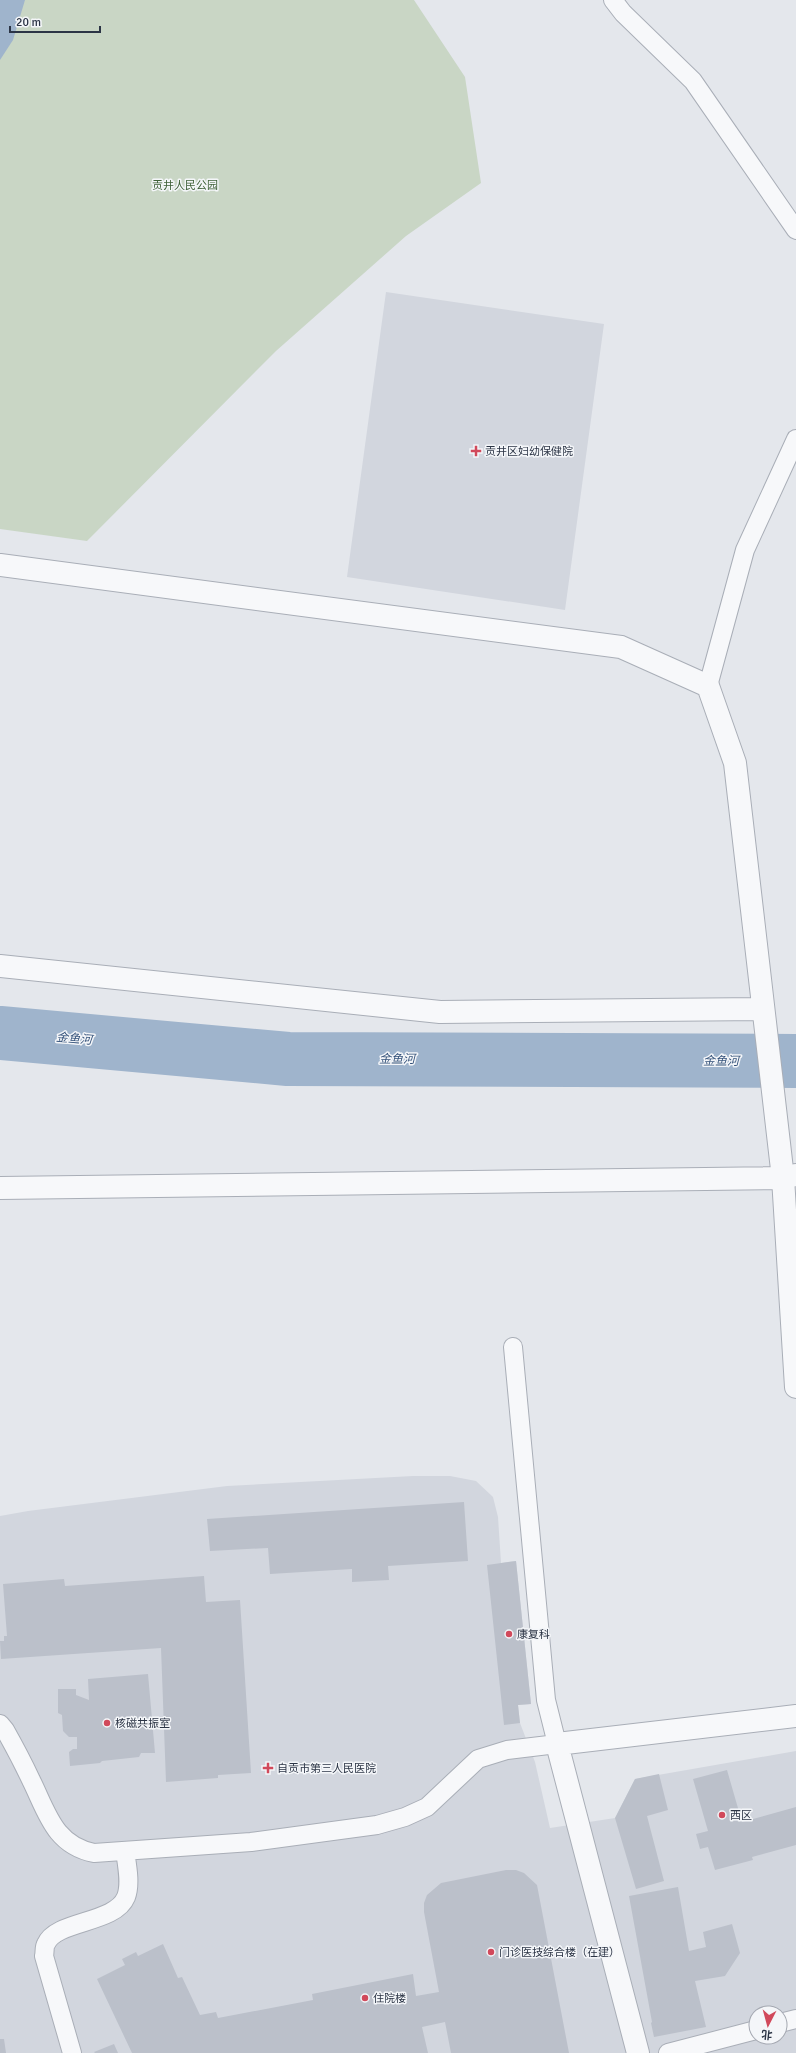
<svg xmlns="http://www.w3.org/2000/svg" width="796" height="2053" font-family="Signika,'Noto Sans SC',sans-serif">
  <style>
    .built { fill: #d2d6de; fill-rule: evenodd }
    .green { fill: #c9d6c5 }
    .water { fill: #9fb4cc }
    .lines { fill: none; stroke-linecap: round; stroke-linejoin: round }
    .river { stroke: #9fb4cc; stroke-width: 54 }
    .building { fill: #bbc0ca }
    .lane-casing { stroke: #a9aeb7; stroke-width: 20 }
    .street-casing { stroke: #a9aeb7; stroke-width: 24 }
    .lane { stroke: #f7f8fa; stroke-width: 18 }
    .street { stroke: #f7f8fa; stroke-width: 22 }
    .poi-dot { fill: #d1495b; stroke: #f4f6f9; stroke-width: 1.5 }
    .labels { text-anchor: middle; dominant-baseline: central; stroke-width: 3; stroke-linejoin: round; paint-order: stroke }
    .park-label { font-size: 11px; fill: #3f6138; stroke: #f4f6f9 }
    .poi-label { font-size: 11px; fill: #2b3445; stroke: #f4f6f9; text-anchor: start }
    .water-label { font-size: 12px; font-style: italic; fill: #34527a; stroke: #f4f6f9 }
  </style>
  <rect width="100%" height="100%" fill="#e4e7ec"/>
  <path class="built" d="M386,292L604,324L565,610L347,577Z
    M413,1476H450L476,1481L493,1497L498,1517L501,1563L516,1561L531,1704L518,1705L520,1723L535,1762L550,1828L615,1818L635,1779L796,1751V2053H0V1516L28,1511L227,1486ZM756,2013H780V2037H756Z"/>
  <path class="green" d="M0,0H414L465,77L481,183L406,236L276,351L87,541L0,529Z"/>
  <path class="water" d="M0,0H25L13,40L0,60Z"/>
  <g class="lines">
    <path class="river" d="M0,1033L288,1059L796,1061"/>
  </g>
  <path class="building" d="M464,1502L468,1561L388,1566L389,1580L352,1582V1569L270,1574L268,1548L210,1551L207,1519Z
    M516,1561L531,1704L518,1705L520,1723L504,1725L487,1565Z
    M204,1576L206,1602L240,1600L251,1773L218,1775V1778L166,1782L161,1648L1,1659L0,1641H4V1636H7L3,1584L64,1579L65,1586Z
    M148,1674L155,1753H141L139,1757L102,1761L100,1763L70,1766L69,1752L73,1749H77V1737H69L63,1731L62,1715L58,1713V1689H76V1695L89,1700L88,1679Z
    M727,1770L742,1822L796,1807V1845L752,1857L753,1860L715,1870L708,1847L700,1849L696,1834L708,1831L693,1779Z
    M659,1774L668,1810L647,1816L664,1881L636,1889L615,1818L635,1779Z
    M506,1870H516L524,1873L537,1885L569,2053H451L445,2022L422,2027L428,2053H132L97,1979L125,1965L122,1959L136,1952L138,1956L163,1944L178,1978L182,1977L200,2015L216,2012L218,2018L313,2000L312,1994L413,1974L416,1996L439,1992L424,1912V1903L427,1895L441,1883Z
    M678,1887L689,1951L706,1947L703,1932L732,1924L740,1953L725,1976L695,1981L706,2027L654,2037L651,2023L652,2022L629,1896Z
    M0,2039H4L6,2053H0Z
    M114,2044L118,2053H95L94,2052Z"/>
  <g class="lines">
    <g class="lane-casing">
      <path id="lane" d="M613,0L623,13L693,81L796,230
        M708,686L745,550L796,439
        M0,1724L5,1730C14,1746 23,1763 31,1780C47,1812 54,1845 94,1853L251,1842L377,1825L405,1817L427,1807L478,1759L507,1750L557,1744L546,1700L513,1347
        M780,2023L796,2019
        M72,2053L44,1956C45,1952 44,1947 46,1944C56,1920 115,1924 126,1897C131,1884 127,1865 125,1851
        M668,2053L756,2030"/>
    </g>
    <g class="street-casing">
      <path id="street" d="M0,565L621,647L708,686L735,763L783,1178L796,1387
        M0,966L440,1012L762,1009
        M0,1188L783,1178L796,1175
        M638,2053L557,1744L796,1716"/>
    </g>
    <use href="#lane" class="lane"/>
    <use href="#street" class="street"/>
  </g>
  <g class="poi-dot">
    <path d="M474 445h4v4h4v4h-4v4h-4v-4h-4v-4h4z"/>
    <circle cx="509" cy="1634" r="4"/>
    <circle cx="107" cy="1723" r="4"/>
    <path d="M266 1762h4v4h4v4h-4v4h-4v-4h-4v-4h4z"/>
    <circle cx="722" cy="1815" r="4"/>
    <circle cx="491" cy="1952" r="4"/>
    <circle cx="365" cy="1998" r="4"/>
  </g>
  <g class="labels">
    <g class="park-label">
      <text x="185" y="185">贡井人民公园</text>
    </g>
    <g class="poi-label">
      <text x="485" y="451">贡井区妇幼保健院</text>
      <text x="517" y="1634">康复科</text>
      <text x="115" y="1723">核磁共振室</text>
      <text x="277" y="1768">自贡市第三人民医院</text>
      <text x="730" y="1815">西区</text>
      <text x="499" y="1952">门诊医技综合楼（在建）</text>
      <text x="373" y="1998">住院楼</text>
    </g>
    <g class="water-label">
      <text transform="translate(74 1039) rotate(5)">金鱼河</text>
      <text x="397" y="1059">金鱼河</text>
      <text x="721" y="1061">金鱼河</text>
    </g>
  </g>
  <g transform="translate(768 2025) rotate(186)"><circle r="19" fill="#f4f6f9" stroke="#a4a8b1"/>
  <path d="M0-3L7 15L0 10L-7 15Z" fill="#d1495b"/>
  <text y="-6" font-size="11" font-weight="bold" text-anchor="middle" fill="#2b3445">北</text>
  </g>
  <path d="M10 26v6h90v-6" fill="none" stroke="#2b3445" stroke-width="2"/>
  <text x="16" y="26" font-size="12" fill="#2b3445" stroke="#f4f6f9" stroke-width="3" paint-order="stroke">20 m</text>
</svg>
